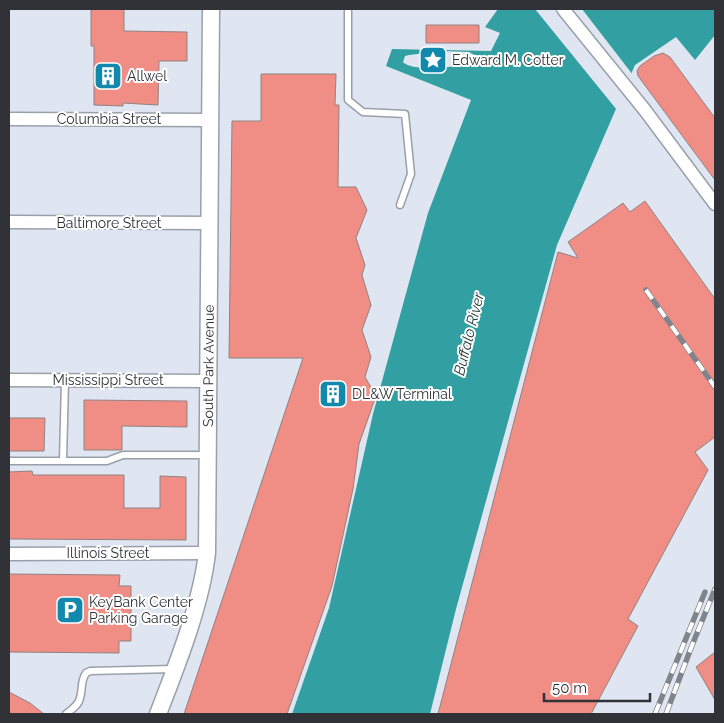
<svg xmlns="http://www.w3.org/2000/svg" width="724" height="723" font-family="Raleway,sans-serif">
	<rect width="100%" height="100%" fill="#dfe6f1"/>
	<path fill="#32a0a2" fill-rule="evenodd" d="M498,9H715V35L695,60L676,37L635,65L557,245L456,609L430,714H292L329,608L373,414L428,213L471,100L386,66L392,49L491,51L500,33L485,27ZM443,51L469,52L478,57C468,68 413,73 403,62L405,56L409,55Z"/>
	<path fill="#dfe6f1" d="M535,9H582L633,75L617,110Z"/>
	<path fill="#f08e85" stroke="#908281" d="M91,9H124V31L187,32V61H159L158,105L123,103V106L94,105V46H91Z
		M426,25H479V43H426Z
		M663,53L670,57L715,118V180L638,76L637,71L640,66L654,56Z
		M261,74H336L335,105H339L338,187H356L367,210L356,238L365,265L362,275L371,305L362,330L371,357L365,377L376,396L359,444L353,489L332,586L287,714H184L303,358H229L232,121H261Z
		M645,201L715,299V437L695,452L708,470L628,619L638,626L591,714H438L558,252L578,258L568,242L623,203L630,212Z
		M84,400L187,401V427L122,426V450H84Z
		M9,418H45L44,451H9Z
		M32,471L33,475H124V508H160V476L186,477V540L9,539V472Z
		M9,574L120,575L119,586H131V641H119V653L9,652Z
		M715,652V700L696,667Z
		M9,692L30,703L44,714H9Z"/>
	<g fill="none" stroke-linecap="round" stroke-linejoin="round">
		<defs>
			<path id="service" d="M348,9V100L363,112L405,114L411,174L400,205
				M9,461H107L123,455H206
				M63,461L65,380
				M66,714C71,710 79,705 80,698C83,689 80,682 86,673L90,671L174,669"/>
			<path id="minor" d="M563,9L644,109L715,204
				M9,119L210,120
				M9,222L210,223
				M9,380L208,381
				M9,554L207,553"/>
			<g id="tertiary">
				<path id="s1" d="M158,714C177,665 201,605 207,553L211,9"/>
			</g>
		</defs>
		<use href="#service" stroke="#9aa0aa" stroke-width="9"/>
		<use href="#minor" stroke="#9aa0aa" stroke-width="15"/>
		<use href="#tertiary" stroke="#9aa0aa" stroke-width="19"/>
		<use href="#service" stroke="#fff" stroke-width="6"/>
		<use href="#minor" stroke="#fff" stroke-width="12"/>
		<use href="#tertiary" stroke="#fff" stroke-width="16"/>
		<defs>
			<path id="rail" d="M646,290L715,387
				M655,714L705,592
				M666,714L691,648L715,589"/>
		</defs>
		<use href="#rail" stroke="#80858c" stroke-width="5.5"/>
		<use href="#rail" stroke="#fff" stroke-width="4" stroke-dasharray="11" stroke-linecap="butt"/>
	</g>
	<defs>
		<symbol id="sight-square" viewBox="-11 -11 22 22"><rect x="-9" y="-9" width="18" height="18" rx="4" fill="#1188ac" stroke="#fff"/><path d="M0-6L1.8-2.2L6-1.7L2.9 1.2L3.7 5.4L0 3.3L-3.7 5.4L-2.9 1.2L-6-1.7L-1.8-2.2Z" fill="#fff"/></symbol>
		<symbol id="building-square" viewBox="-11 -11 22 22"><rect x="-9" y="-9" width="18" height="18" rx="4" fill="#1188ac" stroke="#fff"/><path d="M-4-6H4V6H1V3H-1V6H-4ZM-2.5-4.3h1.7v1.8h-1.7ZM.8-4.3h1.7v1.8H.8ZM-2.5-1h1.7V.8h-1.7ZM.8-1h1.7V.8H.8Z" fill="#fff"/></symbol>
		<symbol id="parking-square" viewBox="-11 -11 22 22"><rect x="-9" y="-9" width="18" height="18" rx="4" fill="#1188ac" stroke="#fff"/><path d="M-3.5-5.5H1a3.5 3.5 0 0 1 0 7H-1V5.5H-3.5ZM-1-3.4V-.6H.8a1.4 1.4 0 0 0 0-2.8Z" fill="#fff"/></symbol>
	</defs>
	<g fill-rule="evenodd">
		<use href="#sight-square" x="417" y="44" width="32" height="32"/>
		<use href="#building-square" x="92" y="60" width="32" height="32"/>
		<use href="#building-square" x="317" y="378" width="32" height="32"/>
		<use href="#parking-square" x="54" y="594" width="32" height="32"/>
	</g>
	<g text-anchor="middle" stroke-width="4" stroke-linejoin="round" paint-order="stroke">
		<g font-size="14" fill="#303237" stroke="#fff" text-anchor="start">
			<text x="452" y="65">Edward M. Cotter</text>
			<text x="127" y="81">Allwel</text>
			<text x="352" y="399">DL&amp;W Terminal</text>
			<text x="89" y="607">KeyBank Center<tspan x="89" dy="16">Parking Garage</tspan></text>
		</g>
		<g font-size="14" fill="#303237" stroke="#fff">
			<text x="109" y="124">Columbia Street</text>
			<text x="109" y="228">Baltimore Street</text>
			<text dy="5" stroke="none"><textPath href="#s1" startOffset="356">South Park Avenue</textPath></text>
			<text x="108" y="385">Mississippi Street</text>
			<text x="108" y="558">Illinois Street</text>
		</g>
		<g font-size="15" font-style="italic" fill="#1e3636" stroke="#fff">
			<text transform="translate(469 334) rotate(-76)" y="5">Buffalo River</text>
		</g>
	</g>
	<rect width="724" height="723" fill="none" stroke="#303237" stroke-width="20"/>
	<path d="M544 693v8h106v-8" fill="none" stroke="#303237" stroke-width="2.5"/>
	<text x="552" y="693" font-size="15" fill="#303237" stroke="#ffffff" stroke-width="4" paint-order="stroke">50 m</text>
</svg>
